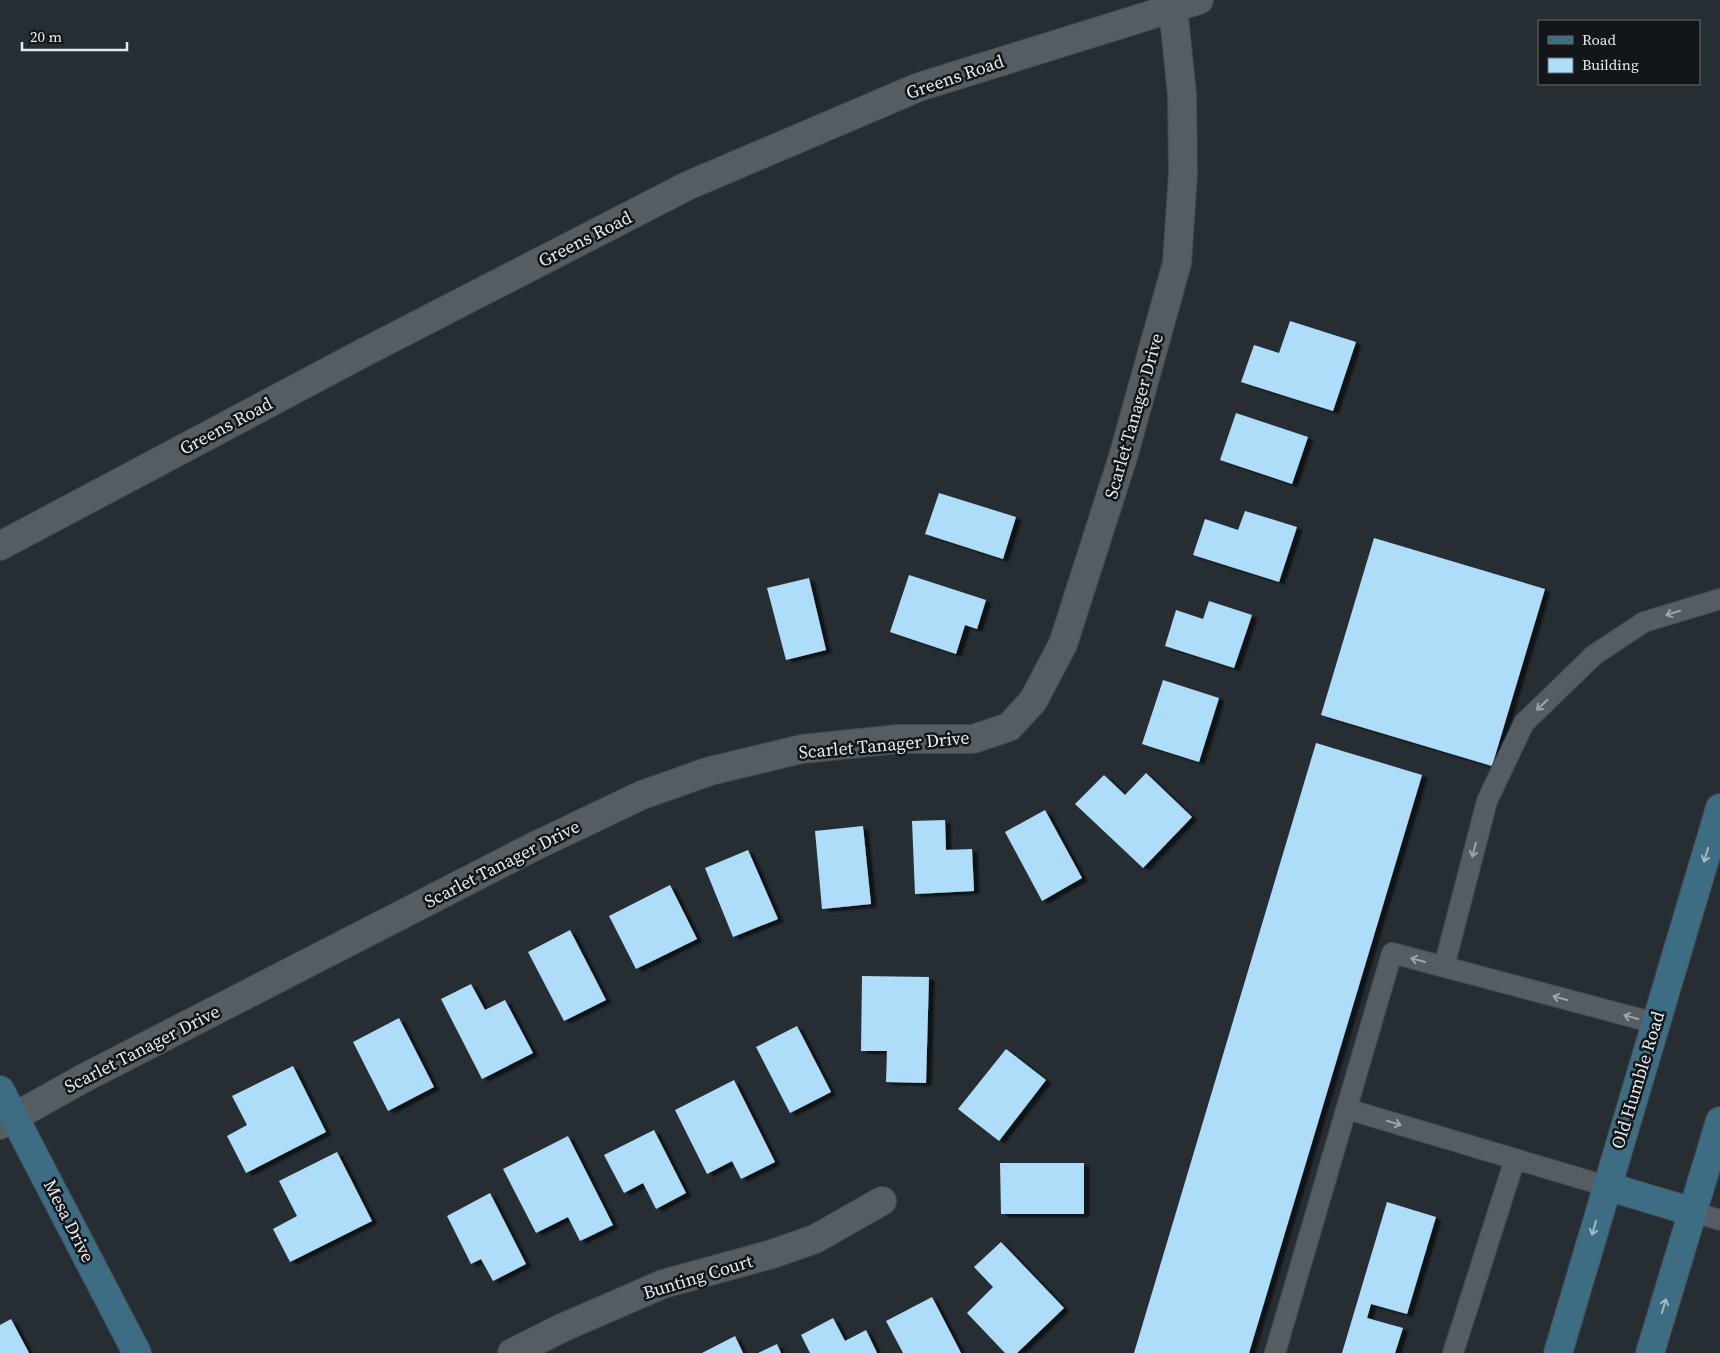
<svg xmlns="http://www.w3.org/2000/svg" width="1720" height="1353" font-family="'Source Serif 4',serif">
	<defs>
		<filter id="shadow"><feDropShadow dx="5.5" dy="3" stdDeviation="1" flood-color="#0009"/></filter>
	</defs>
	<rect width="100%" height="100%" fill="#272e33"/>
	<path fill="#aeddfa" filter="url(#shadow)" d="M1290,321L1356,342L1333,411L1241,382L1254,345L1279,353Z
		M1236,413L1308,437L1292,484L1220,460Z
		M939,493L1016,517L1003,559L925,534Z
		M1245,511L1297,527L1279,582L1193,555L1205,519L1238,530Z
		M1374,538L1545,589L1492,766L1321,715Z
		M909,575L986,600L977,629L965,625L956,654L890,632Z
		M809,578L826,650L786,660L767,588Z
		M1209,601L1252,615L1234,668L1165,646L1176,610L1203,619Z
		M1163,680L1219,698L1199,762L1142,744Z
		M1316,743L1422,775L1249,1353H1134Z
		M1146,773L1192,817L1143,868L1075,804L1104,775L1125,795Z
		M1045,810L1082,878L1042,901L1005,832Z
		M945,820L946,850L972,849L974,891L915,894L912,821Z
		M863,826L871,904L822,909L815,831Z
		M748,850L778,919L733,937L705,868Z
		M670,885L697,939L636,969L609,916Z
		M570,930L606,1000L564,1021L528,952Z
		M862,976L929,977L926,1083L886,1082L887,1051H861Z
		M471,984L485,1010L505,1000L533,1053L482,1079L441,999Z
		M399,1018L434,1087L388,1111L353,1042Z
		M797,1026L831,1092L790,1113L756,1047Z
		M1006,1049L1046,1080L999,1141L958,1109Z
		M293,1066L326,1132L246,1173L227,1136L247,1125L232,1096Z
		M734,1080L775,1162L741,1179L732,1161L707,1174L675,1110Z
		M654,1130L686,1193L656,1209L643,1183L624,1193L604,1155Z
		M568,1136L613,1225L580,1241L568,1217L536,1233L503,1169Z
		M337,1152L372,1221L290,1262L273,1229L297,1216L279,1181Z
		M1000,1163H1084V1214H1001Z
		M490,1193L526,1264L493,1281L481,1259L471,1264L447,1216Z
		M1387,1202L1436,1217L1407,1314L1371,1304L1367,1318L1403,1328L1395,1353H1342Z
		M1001,1242L1064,1308L1017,1353H1005L967,1313L993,1287L974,1267Z
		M932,1297L961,1353H903L886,1321Z
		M833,1318L845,1341L866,1330L877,1353H810L801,1335Z
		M11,1319L29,1353H0V1325Z
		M735,1336L743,1353H702Z
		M777,1344L781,1353H758Z"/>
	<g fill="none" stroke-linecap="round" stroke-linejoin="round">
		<defs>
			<path id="lane" d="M1444,967L1487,801L1524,723L1594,655L1644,622L1720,599
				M1347,1109L1606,1186
				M1693,1212L1720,1220
				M1275,1353L1392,953L1655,1023
				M1453,1353L1515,1159"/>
			<path id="street" d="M0,546L363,353L687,186L919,87L1199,0
				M0,1125L84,1078L533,847L642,795L710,771L802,749L898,739H973L1009,727L1033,701L1063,644L1123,457L1177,263L1183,173L1182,95L1173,7
				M512,1353L564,1327L663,1284L772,1254L815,1239L882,1201"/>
			<path id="secondary" d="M0,1090L137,1353
				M1606,1186L1693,1212
				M1558,1353L1720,808
				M1650,1353L1720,1121"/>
		</defs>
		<use href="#lane" stroke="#43494d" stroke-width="22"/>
		<use href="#street" stroke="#43494d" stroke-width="30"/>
		<use href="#secondary" stroke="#43494d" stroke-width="30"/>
		<use href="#lane" stroke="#555d62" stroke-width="20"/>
		<use href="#street" stroke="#555d62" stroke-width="28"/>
		<use href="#secondary" stroke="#3c6d82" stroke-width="28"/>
	</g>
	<defs><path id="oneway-shaft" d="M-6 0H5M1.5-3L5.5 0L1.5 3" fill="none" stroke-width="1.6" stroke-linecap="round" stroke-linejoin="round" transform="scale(1.25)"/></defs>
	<g stroke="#9ea4a8">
		<use href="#oneway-shaft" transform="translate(1673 613) rotate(163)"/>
		<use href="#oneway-shaft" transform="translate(1542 705) rotate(136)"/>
		<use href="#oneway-shaft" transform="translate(1474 850) rotate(105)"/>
		<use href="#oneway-shaft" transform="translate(1418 960) rotate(-165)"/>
		<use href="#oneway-shaft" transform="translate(1560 998) rotate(-165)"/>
		<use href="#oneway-shaft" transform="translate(1631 1017) rotate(-165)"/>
		<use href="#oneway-shaft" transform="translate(1394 1123) rotate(17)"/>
	</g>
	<g stroke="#a2b8c2">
		<use href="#oneway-shaft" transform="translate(1706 855) rotate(107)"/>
		<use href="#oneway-shaft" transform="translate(1594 1228) rotate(106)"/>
		<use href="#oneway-shaft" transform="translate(1664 1306) rotate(-73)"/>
	</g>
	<g text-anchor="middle" stroke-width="5" stroke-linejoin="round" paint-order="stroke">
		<g font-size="18" fill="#e6eaed" stroke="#131618">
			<text transform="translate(955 77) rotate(-19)" y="6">Greens Road</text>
			<text transform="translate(585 239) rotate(-27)" y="6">Greens Road</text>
			<text transform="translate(1134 416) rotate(-74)" y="6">Scarlet Tanager Drive</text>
			<text transform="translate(226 426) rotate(-28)" y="6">Greens Road</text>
			<text transform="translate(884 745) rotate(-5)" y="6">Scarlet Tanager Drive</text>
			<text transform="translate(502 864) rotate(-27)" y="6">Scarlet Tanager Drive</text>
			<text transform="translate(142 1049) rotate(-27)" y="6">Scarlet Tanager Drive</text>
			<text transform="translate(1638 1080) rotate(-73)" y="6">Old Humble Road</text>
			<text transform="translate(69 1221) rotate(63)" y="6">Mesa Drive</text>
			<text transform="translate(698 1277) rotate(-17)" y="6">Bunting Court</text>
		</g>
	</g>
	<rect x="1538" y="20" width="162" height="65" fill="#131618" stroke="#676b6d"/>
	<rect x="1548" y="36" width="25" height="8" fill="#3c6d82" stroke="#676b6d"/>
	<text x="1582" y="45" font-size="15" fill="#e6eaed">Road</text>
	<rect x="1548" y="58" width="25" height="15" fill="#aeddfa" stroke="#676b6d"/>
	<text x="1582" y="70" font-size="15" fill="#e6eaed">Building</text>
	<path d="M22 42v8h105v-8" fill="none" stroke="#e6eaed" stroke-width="2.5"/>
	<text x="30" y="42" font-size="15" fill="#e6eaed" stroke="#131618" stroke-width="4" paint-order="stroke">20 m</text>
</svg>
